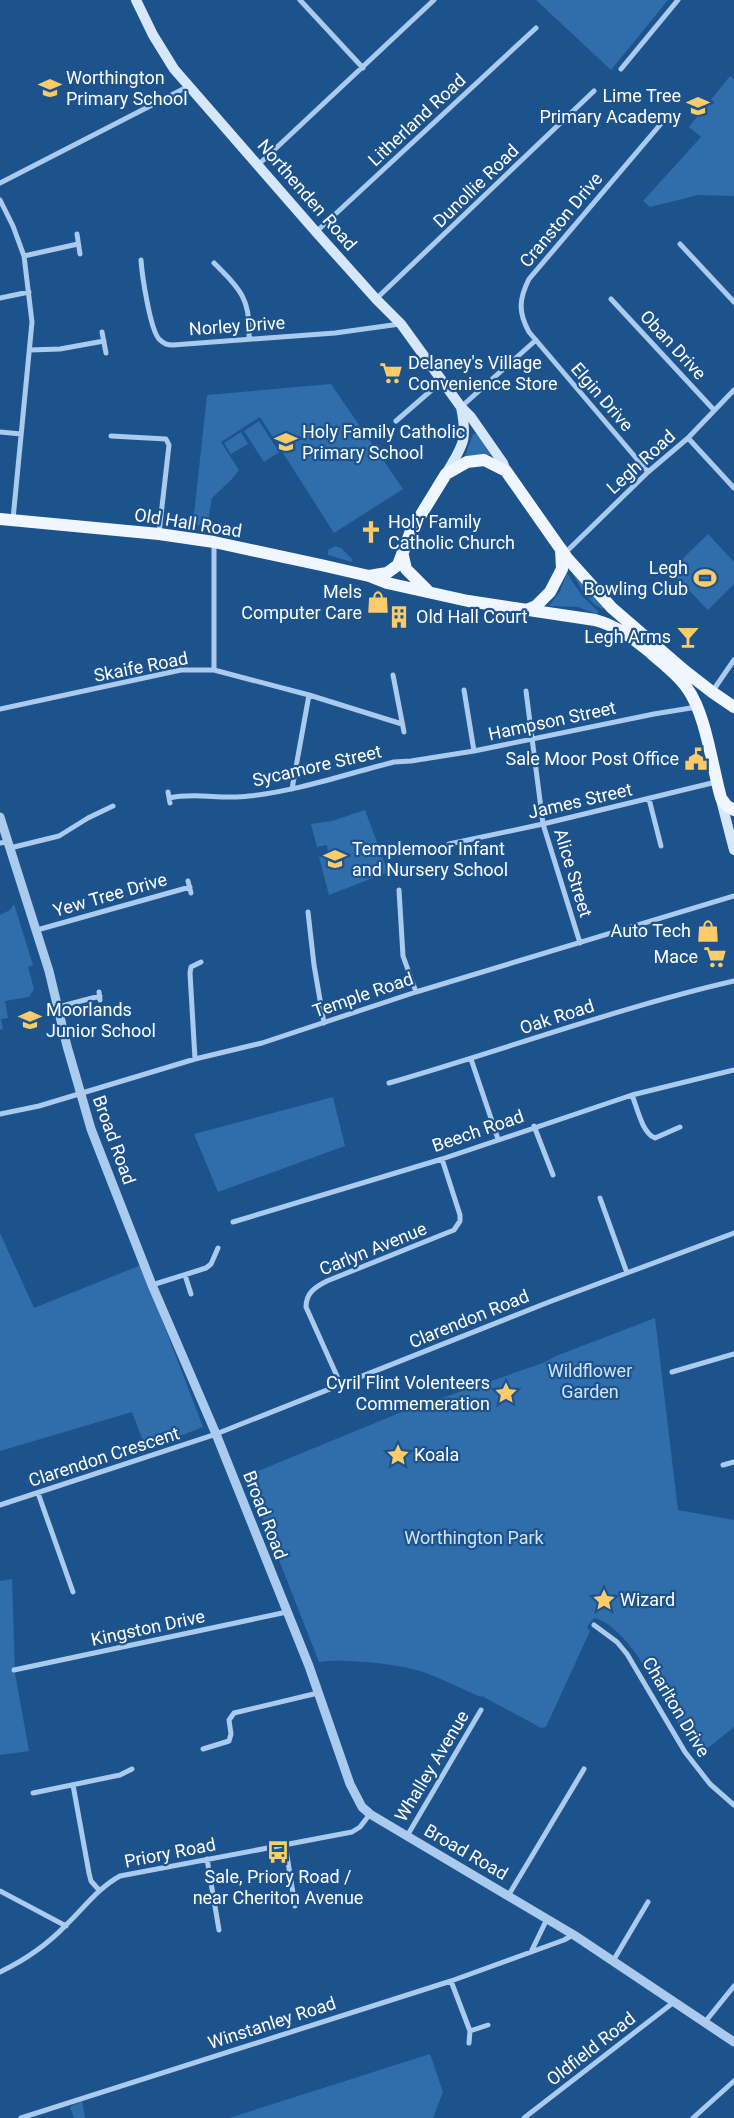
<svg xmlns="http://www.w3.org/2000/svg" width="734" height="2118" font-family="Roboto,sans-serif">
	<rect width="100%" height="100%" fill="#1c538d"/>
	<path fill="#306dab" d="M536,0H668L611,70Z
		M730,76L734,79V196L698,195L650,207L643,201L701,137L689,127Z
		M331,384L403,489L334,533L260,417L221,442L239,470L231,480L212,498L207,527L193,524L207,395Z
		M259,421L279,452L264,462L244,431Z
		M241,432L248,444L231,454L224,443Z
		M473,434H477L491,455L465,456Z
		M708,534L734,562V584L708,610L670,571Z
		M335,546L341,548L352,559V562L328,555V550Z
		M570,569L604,607L602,609C587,602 578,583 570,569Z
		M567,573L582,596L599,612L596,614L578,607L549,606L560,591Z
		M365,810L388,872L329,895L319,857L328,855L327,845L317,847L311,824L332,821Z
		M14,904L33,965L28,967L34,989L29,997L5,1001L8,1018L1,1019L3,1029L0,1030V915L10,910Z
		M333,1097L345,1146L218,1192L194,1134Z
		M0,1233L34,1308L141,1265L203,1427L146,1449L132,1412L0,1451Z
		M655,1318L678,1510L734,1520V1727L698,1756C675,1723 633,1626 594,1618L587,1627L590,1631L546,1727L541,1728L482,1696L481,1697C462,1689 443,1679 423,1672C401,1664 341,1658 319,1662L246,1476L404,1411L543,1363L556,1356Z
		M12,1579L15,1673L29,1751L0,1755V1581Z
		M430,2054L443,2092L433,2118H229Z
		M82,2101L85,2118H74L70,2107Z"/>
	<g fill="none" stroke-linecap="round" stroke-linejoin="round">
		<path stroke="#aacbed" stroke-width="5" d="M300,0L363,68
			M621,69L678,0
			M258,165L434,0
			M0,183L189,86
			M0,200L13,226L24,256L32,322L13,519
			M316,232L536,28
			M77,234L80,254
			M680,244L734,302
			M24,256L78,244
			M141,260C142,275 150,329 159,339C164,344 167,345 173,345L335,333L400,324
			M214,263C240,289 251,299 249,338
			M0,298L29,292
			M376,299L594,91
			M611,299L714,410
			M102,332L106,353
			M30,350L60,349L104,341
			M461,407L536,340
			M396,421L442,381
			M0,432L21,434
			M111,436L166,439L169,445L159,533
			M688,438L734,488
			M648,472L529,332C518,312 519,299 529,279L665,119
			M214,543V670
			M565,553L648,472L688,438L734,390
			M393,675L404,732
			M464,690L474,751
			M526,691L543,824L580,943
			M712,692L734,660
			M0,709L181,670H214L309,695L402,724
			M292,789L309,695
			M168,792L170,803
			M169,798C196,792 222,800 249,796C298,791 346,774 394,762L411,761L474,751L654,714L697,707
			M649,799L661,846
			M0,843L7,842
			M449,844L543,824L716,782
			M10,848L59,836L88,818L113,806
			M188,881L191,893
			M399,890L403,956L416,992
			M308,912L314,965L324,1023
			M37,930L190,887
			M99,992L100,1000
			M58,1007L100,996
			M195,1059L190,973L191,967L201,962
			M471,1059L498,1139
			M389,1083C504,1050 617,1008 734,981
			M632,1095C637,1107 642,1133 655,1138L680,1127
			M0,1114L39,1106L195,1059L262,1043L416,992L734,896
			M534,1126L553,1175
			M600,1198L627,1273
			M233,1222L442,1159L632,1095L734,1070
			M185,1275L191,1294
			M152,1285L206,1268L211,1264L218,1248
			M672,1372L734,1354
			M341,1385L306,1307C306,1293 315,1287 327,1281L454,1230L460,1221V1215L442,1159
			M723,1465L734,1462
			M38,1493L73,1592
			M0,1505L216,1434L549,1302L734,1233
			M594,1625L617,1642L627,1654L685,1752L710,1784L734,1805
			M14,1670L287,1612
			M203,1749L229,1741L231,1734L229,1720L234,1713L318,1693
			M73,1785L89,1873L91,1881L99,1890
			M33,1793L120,1775L132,1769
			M407,1836L481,1710
			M285,1843L295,1906
			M207,1859L219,1930
			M0,1891L66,1926
			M508,1896L584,1769
			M531,1952L547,1919
			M613,1961L648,1902
			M0,1972C25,1960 47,1945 66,1925C84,1908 98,1888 120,1876L352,1832L360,1827L370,1814
			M451,1981L470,2031L469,2043
			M705,2022L734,1986
			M470,2031L488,2025
			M21,2118L451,1981L564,1940L573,1935
			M524,2118L674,2002
			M693,2118L734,2081"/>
		<path stroke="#aacbed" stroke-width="9" d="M0,817L49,971L67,1046L91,1129L152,1285L216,1434L309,1666L350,1784L362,1807L370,1814L407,1836L574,1935L734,2042"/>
		<path stroke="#d6e7f9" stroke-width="10" d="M136,0L153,35L174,69L316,232L376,299L401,324L461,407L471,417L503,463L506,471
			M446,474C463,444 468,442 461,407
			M721,800L734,850"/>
		<path stroke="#f0f6ff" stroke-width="12" d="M0,519L159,534L214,542L321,565L369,576L387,583L468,601L595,620C617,626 633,638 651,653C663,664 678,675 687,688C706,714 712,766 721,798L727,806L734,810
			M403,556L406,569L427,590
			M369,576L387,573L398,565L411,531L446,474L467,462L484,460L506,471L567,558L612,608L685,671L712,692L734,707
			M524,611L536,606L550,592L562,569L561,549"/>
	</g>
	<defs>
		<symbol id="school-bare" viewBox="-9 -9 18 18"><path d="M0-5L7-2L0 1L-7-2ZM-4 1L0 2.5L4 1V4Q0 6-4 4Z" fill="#fdcb68" stroke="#1c538d" stroke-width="2.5" paint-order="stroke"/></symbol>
		<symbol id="supermarket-bare" viewBox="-9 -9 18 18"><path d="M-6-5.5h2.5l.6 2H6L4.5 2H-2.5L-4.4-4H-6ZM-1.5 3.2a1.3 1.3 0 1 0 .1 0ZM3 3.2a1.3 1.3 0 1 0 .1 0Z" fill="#fdcb68" stroke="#1c538d" stroke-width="2.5" paint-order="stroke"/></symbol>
		<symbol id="church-bare" viewBox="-9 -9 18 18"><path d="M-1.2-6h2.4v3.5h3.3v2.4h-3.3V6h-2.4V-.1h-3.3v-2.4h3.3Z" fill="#fdcb68" stroke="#1c538d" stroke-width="2.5" paint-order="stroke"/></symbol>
		<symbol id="stadium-bare" viewBox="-9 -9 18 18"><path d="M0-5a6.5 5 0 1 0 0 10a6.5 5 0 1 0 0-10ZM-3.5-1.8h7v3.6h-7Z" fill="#fdcb68" stroke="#1c538d" stroke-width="2.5" paint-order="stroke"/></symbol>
		<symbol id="shop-bare" viewBox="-9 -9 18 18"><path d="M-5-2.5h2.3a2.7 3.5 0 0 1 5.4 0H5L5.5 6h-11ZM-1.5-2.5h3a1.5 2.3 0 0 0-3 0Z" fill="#fdcb68" stroke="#1c538d" stroke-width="2.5" paint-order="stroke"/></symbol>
		<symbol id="building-bare" viewBox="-9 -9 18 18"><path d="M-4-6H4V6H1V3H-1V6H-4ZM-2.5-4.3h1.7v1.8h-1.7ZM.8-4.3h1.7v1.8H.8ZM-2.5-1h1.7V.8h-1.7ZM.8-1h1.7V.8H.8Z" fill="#fdcb68" stroke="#1c538d" stroke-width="2.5" paint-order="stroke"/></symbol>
		<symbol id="bar-bare" viewBox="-9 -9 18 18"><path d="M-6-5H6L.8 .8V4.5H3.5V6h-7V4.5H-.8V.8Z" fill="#fdcb68" stroke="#1c538d" stroke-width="2.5" paint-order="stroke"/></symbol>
		<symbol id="civic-bare" viewBox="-9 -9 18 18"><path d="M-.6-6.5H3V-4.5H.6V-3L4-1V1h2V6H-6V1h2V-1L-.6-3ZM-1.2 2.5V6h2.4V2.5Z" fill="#fdcb68" stroke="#1c538d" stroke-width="2.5" paint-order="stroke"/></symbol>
		<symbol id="sight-bare" viewBox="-9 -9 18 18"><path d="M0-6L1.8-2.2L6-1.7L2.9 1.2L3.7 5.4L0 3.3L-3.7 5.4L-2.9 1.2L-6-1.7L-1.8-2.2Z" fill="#fdcb68" stroke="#1c538d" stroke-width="2.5" paint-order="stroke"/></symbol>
		<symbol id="bus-bare" viewBox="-9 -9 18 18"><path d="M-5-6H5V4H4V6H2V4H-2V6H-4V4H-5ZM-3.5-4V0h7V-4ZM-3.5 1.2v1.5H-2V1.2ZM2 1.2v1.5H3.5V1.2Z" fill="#fdcb68" stroke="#1c538d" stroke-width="2.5" paint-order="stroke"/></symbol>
	</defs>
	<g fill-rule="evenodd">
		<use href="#school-bare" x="34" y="72" width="32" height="32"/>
		<use href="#school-bare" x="682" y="90" width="32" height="32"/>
		<use href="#supermarket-bare" x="375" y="357" width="32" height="32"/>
		<use href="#school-bare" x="270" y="426" width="32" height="32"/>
		<use href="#church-bare" x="355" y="516" width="32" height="32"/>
		<use href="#stadium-bare" x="689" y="562" width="32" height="32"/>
		<use href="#shop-bare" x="362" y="586" width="32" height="32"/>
		<use href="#building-bare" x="383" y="601" width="32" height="32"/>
		<use href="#bar-bare" x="672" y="621" width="32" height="32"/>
		<use href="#civic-bare" x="680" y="743" width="32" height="32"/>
		<use href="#school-bare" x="319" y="843" width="32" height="32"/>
		<use href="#shop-bare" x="692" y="915" width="32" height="32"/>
		<use href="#supermarket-bare" x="699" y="941" width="32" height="32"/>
		<use href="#school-bare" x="14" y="1004" width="32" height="32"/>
		<use href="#sight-bare" x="490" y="1377" width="32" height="32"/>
		<use href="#sight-bare" x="382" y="1439" width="32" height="32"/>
		<use href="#sight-bare" x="588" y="1584" width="32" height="32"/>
		<use href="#bus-bare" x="262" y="1836" width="32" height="32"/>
	</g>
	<g text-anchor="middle" stroke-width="4.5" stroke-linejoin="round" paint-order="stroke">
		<g font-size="18" fill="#fff" stroke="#1c538d" text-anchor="start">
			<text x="66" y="84">Worthington<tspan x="66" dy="21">Primary School</tspan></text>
			<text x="681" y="102" text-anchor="end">Lime Tree<tspan x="681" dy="21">Primary Academy</tspan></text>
			<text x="408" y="369">Delaney's Village<tspan x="408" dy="21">Convenience Store</tspan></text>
			<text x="302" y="438">Holy Family Catholic<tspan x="302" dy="21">Primary School</tspan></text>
			<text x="388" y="528">Holy Family<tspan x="388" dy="21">Catholic Church</tspan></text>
			<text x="688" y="574" text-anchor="end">Legh<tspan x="688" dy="21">Bowling Club</tspan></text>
			<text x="362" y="598" text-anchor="end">Mels<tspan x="362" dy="21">Computer Care</tspan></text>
			<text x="416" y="623">Old Hall Court</text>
			<text x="671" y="643" text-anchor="end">Legh Arms</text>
			<text x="679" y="765" text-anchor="end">Sale Moor Post Office</text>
			<text x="352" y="855">Templemoor Infant<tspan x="352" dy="21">and Nursery School</tspan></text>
			<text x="691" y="937" text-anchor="end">Auto Tech</text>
			<text x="698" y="963" text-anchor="end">Mace</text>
			<text x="46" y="1016">Moorlands<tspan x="46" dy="21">Junior School</tspan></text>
			<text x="490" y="1389" text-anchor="end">Cyril Flint Volenteers<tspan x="490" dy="21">Commemeration</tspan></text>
			<text x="414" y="1461">Koala</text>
			<text x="620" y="1606">Wizard</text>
			<text x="278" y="1883" text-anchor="middle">Sale, Priory Road /<tspan x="278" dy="21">near Cheriton Avenue</tspan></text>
		</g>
		<g font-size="18" fill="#fff" stroke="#1c538d">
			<text transform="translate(417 120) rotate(-43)" y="6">Litherland Road</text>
			<text transform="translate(476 186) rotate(-44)" y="6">Dunollie Road</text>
			<text transform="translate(307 195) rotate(49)" y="6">Northenden Road</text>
			<text transform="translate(561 220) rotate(-50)" y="6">Cranston Drive</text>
			<text transform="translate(237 326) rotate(-4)" y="6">Norley Drive</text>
			<text transform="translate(673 345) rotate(47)" y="6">Oban Drive</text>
			<text transform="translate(602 397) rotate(49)" y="6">Elgin Drive</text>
			<text transform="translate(641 462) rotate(-42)" y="6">Legh Road</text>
			<text transform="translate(188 523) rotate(9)" y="6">Old Hall Road</text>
			<text transform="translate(141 667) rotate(-11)" y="6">Skaife Road</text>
			<text transform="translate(552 721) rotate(-12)" y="6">Hampson Street</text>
			<text transform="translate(317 766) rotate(-13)" y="6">Sycamore Street</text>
			<text transform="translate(580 801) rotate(-13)" y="6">James Street</text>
			<text transform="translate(573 873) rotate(73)" y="6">Alice Street</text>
			<text transform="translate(110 895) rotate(-16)" y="6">Yew Tree Drive</text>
			<text transform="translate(363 995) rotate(-19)" y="6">Temple Road</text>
			<text transform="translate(557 1017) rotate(-18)" y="6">Oak Road</text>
			<text transform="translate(478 1131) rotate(-19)" y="6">Beech Road</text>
			<text transform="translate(114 1140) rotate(70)" y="6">Broad Road</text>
			<text transform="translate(373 1249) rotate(-22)" y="6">Carlyn Avenue</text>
			<text transform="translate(469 1319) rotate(-22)" y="6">Clarendon Road</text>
			<text transform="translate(104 1457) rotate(-18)" y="6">Clarendon Crescent</text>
			<text transform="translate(265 1515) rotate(69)" y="6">Broad Road</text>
			<text transform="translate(148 1628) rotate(-12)" y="6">Kingston Drive</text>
			<text transform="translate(676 1707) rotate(59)" y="6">Charlton Drive</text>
			<text transform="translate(432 1766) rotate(-59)" y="6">Whalley Avenue</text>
			<text transform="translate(466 1852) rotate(30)" y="6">Broad Road</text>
			<text transform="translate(170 1853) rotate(-11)" y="6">Priory Road</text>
			<text transform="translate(272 2023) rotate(-18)" y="6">Winstanley Road</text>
			<text transform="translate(591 2049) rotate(-38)" y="6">Oldfield Road</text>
		</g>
		<g font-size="18" fill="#cfe4f9" stroke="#1c538d">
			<text x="590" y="1377">Wildflower<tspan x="590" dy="21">Garden</tspan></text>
			<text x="474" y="1544">Worthington Park</text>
		</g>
	</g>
</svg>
